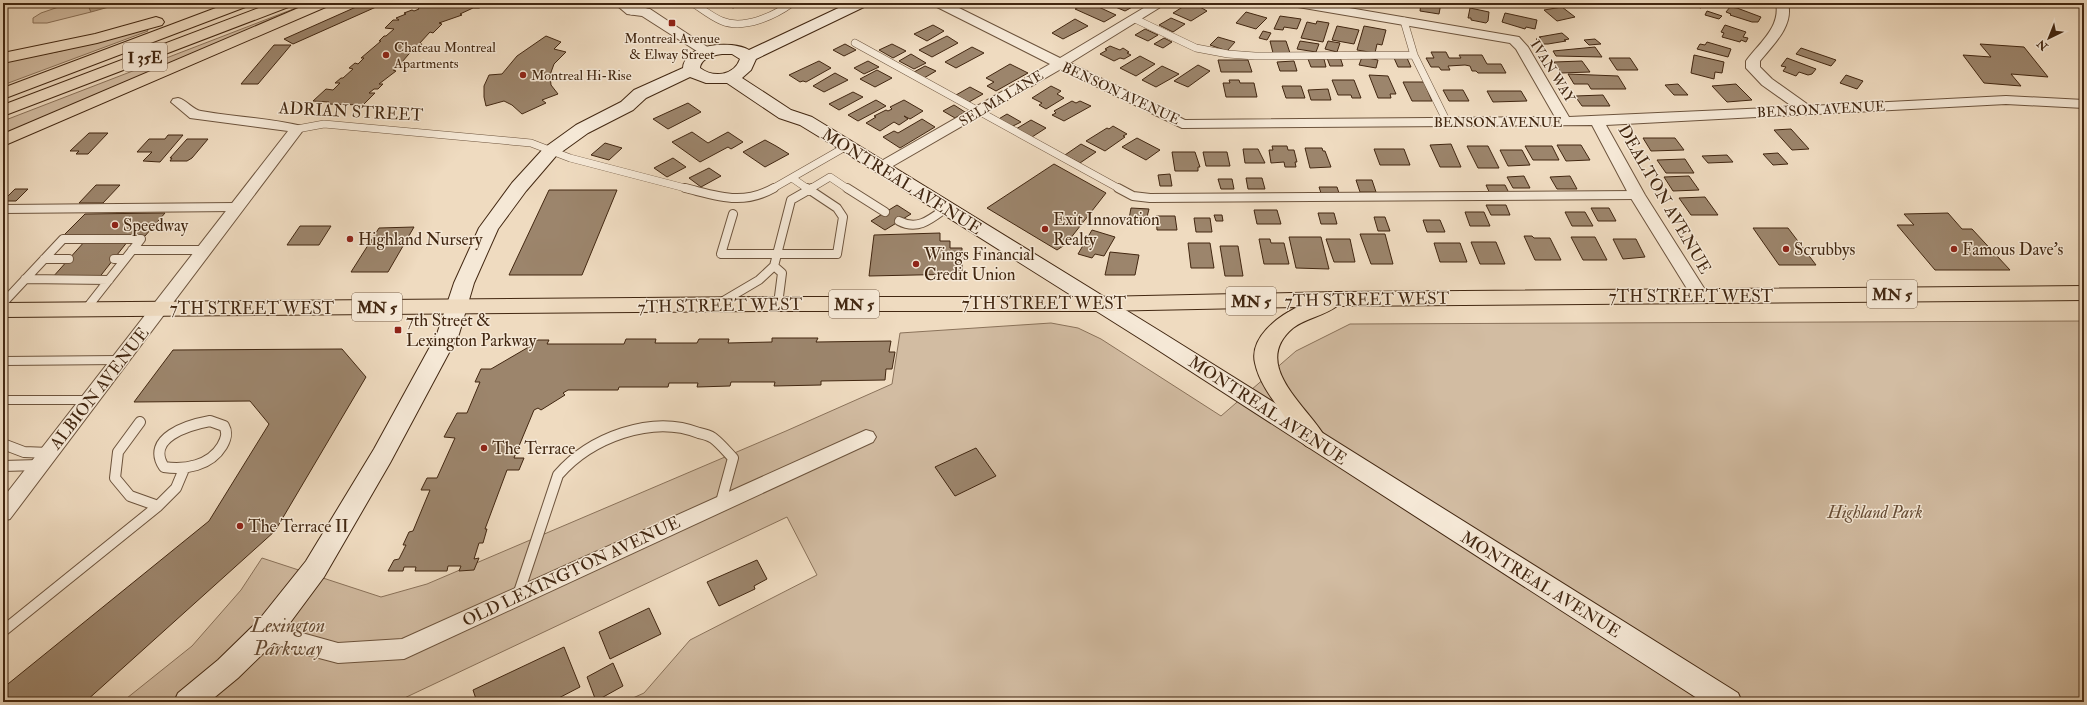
<svg xmlns="http://www.w3.org/2000/svg" width="2087" height="705" font-family="'IM FELL Double Pica',serif">
	<rect width="100%" height="100%" fill="#efdbc0"/>
	<filter id="stains"><feTurbulence type="fractalNoise" baseFrequency=".005" numOctaves="4"/><feColorMatrix values="0 0 0 0 .2 0 0 0 0 .09 0 0 0 0 .02 0 0 0 .5 -.17"/></filter>
	<radialGradient id="worn" r=".72"><stop offset=".6" stop-color="#630" stop-opacity="0"/><stop offset="1" stop-color="#630" stop-opacity=".3"/></radialGradient>
	<path fill="#d2bca2" stroke="#8a725a" d="M70,3H87L91,12L47,23H33V18L41,13Z
		M309,3H316L3,138V121Z
		M147,29L148,31L3,85V62L61,51Z
		M2084,321V702H624L644,693L690,640L817,575L787,517L396,702H122L192,646L241,590L262,558L381,597L427,584L786,431L892,384L900,333L1051,323L1078,328L1101,339L1221,416L1296,351L1350,324Z"/>
	<path fill="#b49e84" stroke="#866e56" d="M87,3H123L91,12Z"/>
	<path fill="#9c856c" stroke="#422711" d="M365,3H385L293,44L284,39Z
		M435,3H486L487,5L479,8H473L460,14L462,15L439,23L442,24L433,33L430,32L419,44H422L418,49L414,48L402,62H406L393,70L396,71L379,84H383L378,89H374L369,93H375L363,105L327,104L329,102L313,101L326,89L333,90L340,83H335L341,78H343L353,69L349,68L355,63L358,64L364,58H361L381,41H379L384,36H386L394,29L385,28L393,20H399L396,18L406,14L404,13L412,10L414,11L419,9L418,8Z
		M724,3H744L733,8Z
		M1086,3H1090L1116,15L1104,22L1075,9Z
		M1117,3H1136L1138,4L1125,11L1113,6Z
		M1189,3H1193L1207,11L1191,21L1173,13Z
		M1394,3H1410L1409,7L1393,5Z
		M1421,3H1441L1439,14L1420,11Z
		M1684,3H1702L1704,4L1701,8Z
		M1562,7L1575,17L1557,21L1544,10Z
		M1730,7L1737,8L1761,17L1758,22H1752L1730,15L1731,14L1726,12Z
		M1470,8L1489,12L1488,21L1486,23L1471,20V18H1468Z
		M1707,11L1722,16L1719,19L1705,15Z
		M1246,12L1267,18L1256,29L1236,23Z
		M1505,13L1537,20L1535,29L1526,27L1525,29L1502,22Z
		M1280,16L1301,19L1297,29L1284,27L1283,30L1274,29Z
		M1171,18L1185,24L1173,32L1159,25Z
		M1075,19L1088,26L1063,39L1052,33Z
		M1317,21L1329,23L1323,42L1301,38L1307,22L1316,24Z
		M933,25L944,31L927,41L914,34Z
		M1725,25L1746,32L1743,37L1748,38L1746,42L1741,40L1740,42L1722,37L1724,33L1721,32Z
		M1337,26L1359,30L1354,44L1332,40Z
		M1364,26L1386,30L1382,45L1377,44L1375,53L1357,50Z
		M1145,29L1158,35L1148,41L1135,35Z
		M1263,31L1271,33L1267,40L1259,38Z
		M1562,33L1569,39L1564,40L1566,41L1548,44H1542L1536,39L1541,38L1539,37Z
		M546,36L561,42L554,49L566,52L554,64L550,75L551,85L558,94L542,100L546,103L522,114L512,105L504,101L486,106L484,97V86L489,75L502,74L517,56Z
		M947,36L958,43L932,57L919,50Z
		M1218,37L1235,42L1227,51L1210,45Z
		M1164,38L1172,42L1163,48L1154,44Z
		M1595,39L1601,44L1589,45L1584,40Z
		M1270,41H1286L1290,53H1273Z
		M1300,41L1319,44L1316,52L1297,49Z
		M1328,41L1340,43L1337,52L1325,49Z
		M1707,42L1731,49L1728,57L1697,49L1700,44L1705,45Z
		M845,44L856,50L844,56L833,50Z
		M892,44L906,51L893,58L879,50Z
		M1980,44L2024,47L2048,77L2011,74L2021,86L1984,83L1963,55L1991,57Z
		M274,45H291L258,84H241Z
		M1110,46L1120,50L1123,48L1129,52L1127,53L1131,55L1124,59L1120,58L1114,61L1100,54L1107,50L1105,49Z
		M972,47L984,53L956,68L945,62Z
		M1595,47L1602,57L1556,56L1553,51Z
		M1801,48L1836,60L1831,66L1796,54Z
		M1431,52H1446L1449,58H1461L1459,55H1482L1487,64H1501L1506,73H1478L1476,71H1472L1470,66L1465,65L1448,66L1450,70H1441L1439,67H1431L1426,58H1434Z
		M911,54L926,63L914,69L899,61Z
		M1694,55L1724,62L1722,73L1715,72L1714,79L1691,73Z
		M1140,56L1155,64L1136,76L1120,68Z
		M1340,57L1343,66H1330L1327,58Z
		M1362,57L1378,60L1376,68L1359,65Z
		M1394,58H1407L1411,67H1398Z
		M1609,58H1630L1638,70H1617Z
		M1787,58L1816,69L1812,74L1808,75L1799,72L1796,76L1783,71L1786,67L1781,66Z
		M1308,59H1324L1326,67H1311Z
		M1218,60H1248L1252,72H1221Z
		M819,61L831,68L806,82L803,81L800,82L789,75Z
		M868,61L879,67L864,74L854,68Z
		M1294,61L1297,71H1280L1277,62Z
		M1582,61L1590,72L1561,73L1554,62Z
		M1010,64L1028,73L996,91L987,86L994,82L986,78Z
		M1198,65L1210,71L1188,87L1174,81Z
		M925,66L936,71L924,78L914,72Z
		M1162,66L1179,74L1156,87L1142,80Z
		M877,70L892,78L875,87L860,79Z
		M835,73L848,80L824,92L813,86Z
		M1568,74L1618,76L1626,89H1591L1588,84H1574Z
		M1369,75L1388,76L1396,94H1390L1391,98H1378Z
		M1846,75L1863,81L1857,89L1840,83Z
		M1229,80H1239L1240,83H1254L1257,97H1226L1223,83H1230Z
		M1332,80H1354L1361,98H1352L1351,95H1338Z
		M1403,82H1424L1432,101H1412Z
		M1678,84L1688,95H1674L1665,85Z
		M1736,84L1752,100L1727,102L1712,86Z
		M1051,86L1061,91L1057,94L1064,98L1046,109L1039,105L1042,103L1032,98Z
		M1282,86H1301L1305,98H1286Z
		M970,87L983,94L969,102L956,95Z
		M1328,89L1331,100H1311L1308,90Z
		M1443,90H1463L1469,101H1449Z
		M1487,91H1521L1527,101L1493,102Z
		M853,92L863,97L839,110L829,104Z
		M1603,95L1610,106H1582L1575,96Z
		M876,100L886,106L858,121L848,115Z
		M904,100L923,111L910,119L904,116L908,119L899,125L894,122L880,131L866,123L876,117L874,116L886,110L888,111L892,109L890,107Z
		M1072,101L1076,103L1080,101L1091,106L1064,121L1052,115L1056,113L1054,111Z
		M688,103L701,112L668,129L653,119Z
		M954,105L965,112L955,118L943,111Z
		M1007,114L1021,122L1011,127L997,120Z
		M922,119L935,127L900,148L883,137L894,131L898,133Z
		M1031,120L1046,128L1032,137L1016,129Z
		M1113,126L1127,134L1123,136L1125,137L1105,151L1086,141L1107,128L1109,129Z
		M1791,129L1809,149L1792,150L1774,130Z
		M692,132L708,143L728,132L743,142L731,149L728,147L700,162L672,142Z
		M89,133H108L88,154H76L79,151H70Z
		M168,135H183L160,162L143,161L152,152H137L149,139H165Z
		M1137,138L1160,150L1146,160L1122,147Z
		M1643,138H1675L1684,150L1651,151Z
		M187,139H208L192,158L187,161H170L172,158H170Z
		M765,140L776,146L789,154L765,167L743,152Z
		M605,143L622,148L609,160L591,155Z
		M1081,144L1096,152L1080,163L1065,155Z
		M1451,144L1461,167H1440L1430,145Z
		M1557,145H1581L1590,160L1566,161Z
		M1272,146H1287L1288,150H1294L1297,162H1295L1296,167H1285L1284,162L1271,163L1269,150H1273Z
		M1467,146H1488L1499,168H1478Z
		M1525,146H1552L1559,160H1533Z
		M1305,148H1322L1323,151H1325L1331,167L1310,168Z
		M1243,149H1258L1265,163H1245Z
		M1374,149H1404L1410,165H1380Z
		M1500,150H1522L1530,165L1508,166Z
		M1172,152H1195L1200,167H1198V171H1175Z
		M1203,152H1227L1230,166H1206Z
		M1778,153L1788,164L1773,165L1763,154Z
		M1727,155L1733,162L1708,163L1702,156Z
		M673,158L686,167L667,177L654,168Z
		M1685,159L1694,173H1666L1657,160Z
		M1054,164L1106,193L1066,244L1057,250L987,208Z
		M709,168L721,176L701,187L689,178Z
		M1170,174L1172,186H1160L1158,175Z
		M1524,176L1530,188H1513L1507,177Z
		M1570,176L1577,189H1557L1550,177Z
		M1689,176L1699,190L1673,191L1664,177Z
		M1246,178H1262L1265,189H1248Z
		M1218,179H1232L1234,189H1221Z
		M1356,180H1372L1376,192H1360Z
		M96,185H120L103,203H79Z
		M1486,185H1505L1510,195L1491,196Z
		M1319,187H1337L1340,196H1322Z
		M15,189H28L16,201H3Z
		M549,190H617L582,275H509Z
		M1705,197L1718,215H1691L1679,198Z
		M897,205L911,214L885,230L871,221Z
		M1486,205H1506L1510,215H1491Z
		M1131,208L1149,209L1146,221L1129,219Z
		M1591,208H1609L1616,221H1598Z
		M1254,210H1277L1281,224H1257Z
		M1465,212H1484L1490,226H1470Z
		M1565,212H1585L1593,226H1572Z
		M165,213L145,236H63L85,214Z
		M1318,213H1334L1337,224H1321Z
		M1948,213L1962,229H1972L2010,270H1935L1897,225H1914L1904,214Z
		M1214,215H1222L1223,221H1216Z
		M1156,216H1175L1177,230H1157Z
		M1374,217H1385L1390,231H1378Z
		M1194,218H1210L1212,232H1196Z
		M1423,220H1440L1445,232H1427Z
		M300,226H331L319,245H287Z
		M414,227L388,272H351L379,228Z
		M1753,228H1788L1816,265H1779Z
		M1092,230L1115,237L1104,256L1095,254L1092,258L1078,254Z
		M940,233V241H950V248H962V274L869,276L874,235Z
		M1360,234H1385L1393,264H1371Z
		M1524,236H1532L1534,238H1550L1561,260H1535Z
		M1289,237H1321L1329,269L1296,268Z
		M1571,237H1595L1607,260H1583Z
		M1259,239H1270L1271,243H1284L1289,264H1264Z
		M1326,239H1350L1355,262H1334Z
		M1613,239H1636L1645,257L1623,259Z
		M85,241H128L98,279L52,278Z
		M1471,242H1496L1505,264H1480Z
		M1188,243H1210L1214,268H1191Z
		M1434,243H1460L1467,262H1440Z
		M1220,246H1238L1243,276H1225Z
		M1110,252L1139,255L1135,275H1105Z
		M772,338H818L816,342L891,341L889,352H895L892,369H886L885,380L821,381V385L774,386L775,382H731L730,386L697,387L698,383H669L668,387H619L618,390H568L563,393L565,395L541,410L538,408L534,410L514,458H524L519,470H507L485,529H487L483,543H479L474,559L479,558L474,570L459,571L461,566H448L447,571H415L416,567H404L403,571H388L394,560L399,559L406,545H403L409,532L413,531L430,490H421L427,478H437L455,438L444,437L457,413H467L480,382H475L481,369H491L527,348L531,340H549L547,344H624L626,339H656L655,343H697L699,339H729L728,343L772,342Z
		M342,349L366,377L275,531L85,702H15L3,693V688L209,521L269,424L250,401L134,402L173,350Z
		M976,448L996,476L955,496L935,467Z
		M757,560L767,579L754,586L755,589L719,606L707,582Z
		M649,608L661,634L610,659L599,632Z
		M564,647L580,687L551,702H477L473,690Z
		M613,663L623,686L596,701L587,677Z"/>
	<g fill="none" stroke-linecap="round" stroke-linejoin="round">
		<defs>
			<path id="lane-far2" d="M693,3C702,9 712,17 722,21C744,30 774,16 792,3
				M632,11L650,3
				M1135,19L1196,48L1228,54L1255,56L1414,55
				M1404,21L1414,55L1447,122
				M855,43L1120,189
				M297,129L324,124L531,143L570,158L689,189
				M792,178L808,189
				M772,189L847,146
				M810,189L830,177L848,189"/>
			<path id="lane-far1" d="M685,188C718,196 742,206 774,188
				M847,188L885,212
				M1118,188L1133,196L1150,198L1637,195
				M3,209L236,207
				M733,214L721,254H837L843,217L837,208L807,188
				M899,221C918,231 931,219 946,208
				M132,250H204
				M44,259H69
				M114,259H125
				M774,266L782,273L778,304
				M25,279L109,280
				M3,303L63,239H141L86,309
				M720,303L759,280L774,266L791,200L812,188
				M3,361L120,360
				M3,400H89"/>
			<path id="lane" d="M210,421L224,426C228,433 226,439 222,446C210,466 185,470 164,467C145,438 188,425 210,421Z
				M140,422L118,452L115,478L130,496L158,506
				M3,444L24,452L49,453
				M3,466L39,465
				M518,595L558,475C590,438 652,414 699,433C704,434 710,436 713,438C721,444 727,452 733,458L721,502
				M3,631L158,506L176,488L184,469"/>
			<path id="street" d="M614,3H629L635,7L650,9L715,52L713,55H703L642,16L627,14Z
				M933,3H949L1060,58L1152,3H1167L1070,63L1185,120L1555,117L1516,49L1510,43L1298,7L1292,3H1320L1519,37L1528,47L1569,117L1793,107L1762,85L1746,68V61C1759,43 1781,27 1776,3H1788C1794,26 1773,45 1760,61V67L1772,79L1810,106L2006,96L2084,100V108L2006,104L1606,125L1645,195L1709,296L1706,300L1700,302L1694,300L1629,195L1592,125L1182,128L1061,69L886,170H876L873,167L876,164L1050,64L935,6Z
				M178,98C187,100 193,110 201,111C235,117 269,118 302,126L304,129L10,519L3,521V498L288,131L190,118L171,102L173,99Z
				M866,430L873,432L876,437L873,442L404,659L338,663L300,653L260,637L257,630L260,623L268,620L302,633L338,643L402,639Z"/>
			<path id="secondary" d="M849,3H869L866,6L756,59L751,70L742,78L791,110L812,117L853,142L1163,333L1738,693L1742,702H1703L1147,343L841,150L800,125L779,118L727,83H706L690,77L646,98L633,110L588,133L556,156L526,191L498,229L474,283L459,334L390,463L324,577L278,639L238,678L209,702H174L178,693L218,660L258,621L306,561L374,449L437,334L454,283L479,228L512,183L544,148L576,125L621,102L634,90L683,68C685,43 732,40 749,50ZM722,54H732L740,59C734,76 713,78 700,68C701,58 714,55 722,54Z"/>
			<path id="primary" d="M2084,286V300L1337,306C1324,316 1306,318 1293,328C1249,365 1309,407 1327,440L1323,446C1318,448 1311,450 1306,446C1297,438 1289,424 1283,414C1272,399 1259,382 1255,363C1249,338 1278,316 1298,307L1098,311H778L3,317V303L778,297H1098L1337,292Z"/>
			<path id="highway" d="M229,3H251L248,6L3,99V88Z
				M272,3H294L291,6L3,116V105Z
				M310,3H331L328,6L3,146V134Z
				M156,17L162,19L164,22L162,25L97,43L3,63V53L95,34Z"/>
		</defs>
		<use href="#lane-far2" stroke="#6d543d" stroke-width="8"/>
		<use href="#lane-far1" stroke="#6d543d" stroke-width="10"/>
		<use href="#lane" stroke="#6d543d" stroke-width="12"/>
		<use href="#street" stroke="#6d543d" stroke-width="2"/>
		<use href="#secondary" stroke="#422711" stroke-width="2"/>
		<use href="#primary" stroke="#422711" stroke-width="2"/>
		<use href="#highway" stroke="#422711" stroke-width="2"/>
		<use href="#lane-far2" stroke="#f5e8d6" stroke-width="7"/>
		<use href="#lane-far1" stroke="#f5e8d6" stroke-width="8"/>
		<use href="#lane" stroke="#f5e8d6" stroke-width="10"/>
		<use href="#street" fill="#f5e8d6" fill-rule="evenodd"/>
		<use href="#secondary" fill="#f5e8d6" fill-rule="evenodd"/>
		<use href="#primary" fill="#efdbc0" fill-rule="evenodd"/>
		<use href="#highway" fill="#efdbc0" fill-rule="evenodd"/>
	</g>
	<g fill="#8f2418" stroke="#f5e8d6" stroke-width="1.5">
		<rect x="668" y="19" width="8" height="8" rx="2"/>
		<circle cx="386" cy="55" r="4"/>
		<circle cx="523" cy="75" r="4"/>
		<circle cx="115" cy="225" r="4"/>
		<circle cx="1045" cy="229" r="4"/>
		<circle cx="350" cy="239" r="4"/>
		<circle cx="1786" cy="249" r="4"/>
		<circle cx="1954" cy="249" r="4"/>
		<circle cx="916" cy="264" r="4"/>
		<rect x="394" y="326" width="8" height="8" rx="2"/>
		<circle cx="484" cy="448" r="4"/>
		<circle cx="240" cy="526" r="4"/>
	</g>
	<g text-anchor="middle" stroke-width="3" stroke-linejoin="round" paint-order="stroke">
		<g font-size="14" fill="#422711" stroke="#f5e8d6" text-anchor="start">
			<text x="672" y="43" text-anchor="middle">Montreal Avenue<tspan x="672" dy="16">&amp; Elway Street</tspan></text>
			<text x="394" y="52">Chateau Montreal<tspan x="394" dy="16">Apartments</tspan></text>
			<text x="531" y="80">Montreal Hi-Rise</text>
		</g>
		<g font-size="14" fill="#422711" stroke="#f5e8d6">
			<text transform="translate(1553 71) rotate(58)" y="5">IVAN WAY</text>
			<text transform="translate(1121 93) rotate(25)" y="5">BENSON AVENUE</text>
			<text transform="translate(1001 98) rotate(-31)" y="5">SELMA LANE</text>
			<text transform="translate(1821 109) rotate(-3)" y="5">BENSON AVENUE</text>
			<text x="1498" y="127">BENSON AVENUE</text>
		</g>
		<g fill="#f5e8d6" stroke="#78614c" stroke-width="1">
			<rect x="123" y="43" width="44" height="28" rx="3"/>
			<rect x="1867" y="280" width="50" height="28" rx="3"/>
			<rect x="1226" y="287" width="50" height="28" rx="3"/>
			<rect x="829" y="290" width="50" height="28" rx="3"/>
			<rect x="352" y="293" width="50" height="28" rx="3"/>
		</g>
		<g font-size="16" font-weight="bold" fill="#422711">
			<text x="145" y="63">I 35E</text>
			<text x="1892" y="300">MN 5</text>
			<text x="1251" y="307">MN 5</text>
			<text x="854" y="310">MN 5</text>
			<text x="377" y="313">MN 5</text>
		</g>
		<g font-size="17" fill="#422711" stroke="#f5e8d6">
			<text transform="translate(351 111) rotate(3)" y="6">ADRIAN STREET</text>
			<text transform="translate(902 181) rotate(32)" y="6">MONTREAL AVENUE</text>
			<text transform="translate(1665 199) rotate(60)" y="6">DEALTON AVENUE</text>
			<text x="1691" y="302">7TH STREET WEST</text>
			<text transform="translate(1367 299) rotate(-1)" y="6">7TH STREET WEST</text>
			<text x="1044" y="309">7TH STREET WEST</text>
			<text transform="translate(720 305) rotate(-1)" y="6">7TH STREET WEST</text>
			<text x="252" y="314">7TH STREET WEST</text>
			<text transform="translate(99 388) rotate(-52)" y="6">ALBION AVENUE</text>
			<text transform="translate(1268 410) rotate(33)" y="6">MONTREAL AVENUE</text>
			<text transform="translate(571 571) rotate(-25)" y="6">OLD LEXINGTON AVENUE</text>
			<text transform="translate(1541 584) rotate(32)" y="6">MONTREAL AVENUE</text>
		</g>
		<g font-size="17" fill="#422711" stroke="#f5e8d6" text-anchor="start">
			<text x="1053" y="225">Exit Innovation<tspan x="1053" dy="20">Realty</tspan></text>
			<text x="123" y="231">Speedway</text>
			<text x="358" y="245">Highland Nursery</text>
			<text x="1794" y="255">Scrubbys</text>
			<text x="1962" y="255">Famous Dave's</text>
			<text x="924" y="260">Wings Financial<tspan x="924" dy="20">Credit Union</tspan></text>
			<text x="406" y="326">7th Street &amp;<tspan x="406" dy="20">Lexington Parkway</tspan></text>
			<text x="492" y="454">The Terrace</text>
			<text x="248" y="532">The Terrace II</text>
		</g>
		<g font-size="17" font-style="italic" fill="#664c35" stroke="#f5e8d6">
			<text x="1875" y="518">Highland Park</text>
		</g>
		<g font-size="20" font-style="italic" fill="#664c35" stroke="#f5e8d6">
			<text x="288" y="632">Lexington<tspan x="288" dy="23">Parkway</tspan></text>
		</g>
	</g>
	<rect width="2087" height="705" fill="none" stroke="#efdbc0" stroke-width="16"/>
	<rect x="4" y="4" width="2079" height="697" fill="none" stroke="#422711" stroke-width="2"/>
	<rect x="8" y="8" width="2071" height="689" fill="none" stroke="#422711"/>
	<g transform="translate(2049 38) rotate(223)" stroke="#f5e8d6" stroke-width="3" paint-order="stroke">
	<path d="M0-3L7 15L0 10L-7 15Z" fill="#422711"/>
	<text y="-6" font-size="11" font-weight="bold" text-anchor="middle" fill="#422711">N</text>
	</g>
	<rect width="100%" height="100%" filter="url(#stains)"/>
	<rect width="100%" height="100%" fill="url(#worn)"/>
</svg>
